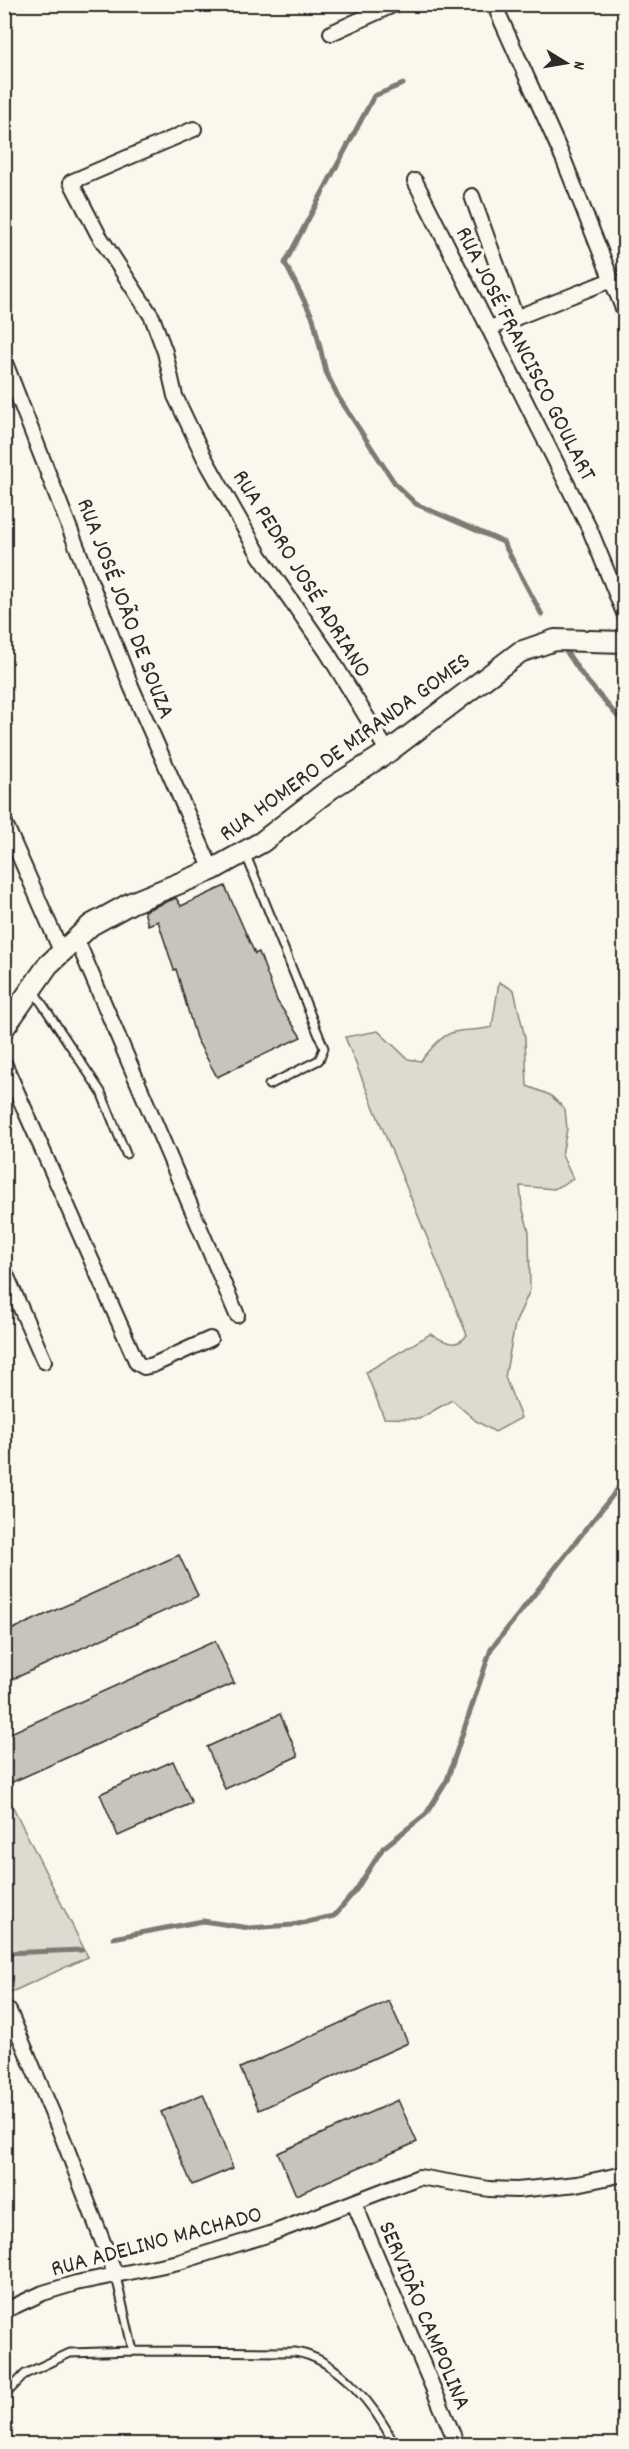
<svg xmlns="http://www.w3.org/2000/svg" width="629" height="2449" font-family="Dekko,sans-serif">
	<rect width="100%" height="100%" fill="#fbf7ec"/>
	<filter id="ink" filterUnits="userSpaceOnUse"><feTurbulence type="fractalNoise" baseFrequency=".0167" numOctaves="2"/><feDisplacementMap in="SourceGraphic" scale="12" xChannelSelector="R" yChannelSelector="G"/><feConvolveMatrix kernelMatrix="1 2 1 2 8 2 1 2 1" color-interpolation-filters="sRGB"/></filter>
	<g filter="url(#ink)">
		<path fill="#dddad0" stroke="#84827e" stroke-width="1.5" d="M499,982L514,990L525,1038L527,1086L550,1095L565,1109L567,1129L562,1155L573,1179L554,1189L520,1186L522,1206L529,1232L530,1290L515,1324L505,1377L521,1418L495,1432L476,1421L452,1400L419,1419L384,1418L366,1372L430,1334C444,1341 456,1350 467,1335L345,1037L378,1031L408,1059L421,1061C430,1050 440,1036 454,1032C466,1029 479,1031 492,1027Z
			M9,1799L88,1957L5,1995L4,1801Z"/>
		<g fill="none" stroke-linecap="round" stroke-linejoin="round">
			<path stroke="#7b7a75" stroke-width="5" d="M403,84L374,96L285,263L313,318L326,372L339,398L396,485L416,504L503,542L542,615
				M564,648L583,676L624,724
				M113,1938L203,1921L249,1928L293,1925L334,1916L356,1890L383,1848L426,1814L447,1780L491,1649L624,1481
				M4,1953L82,1950"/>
		</g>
		<path fill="#c7c4bc" stroke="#2b2b2b" stroke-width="1.5" d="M225,886L255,954L259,952L277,1001L301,1037L217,1077L196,1038L176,969L174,970L158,921L148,925L144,911L176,898L181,906Z
			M179,1555L198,1596L4,1683V1633Z
			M215,1641L234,1683L8,1784L4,1776V1736Z
			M280,1714L298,1756L225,1789L207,1747Z
			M173,1761L192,1803L118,1836L100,1794Z
			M389,2001L408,2043L259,2110L240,2068Z
			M203,2094L233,2168L192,2185L161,2112Z
			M398,2100L417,2142L296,2195L278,2153Z"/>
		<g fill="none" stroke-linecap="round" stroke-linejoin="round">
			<defs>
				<path id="lane" d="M246,855L324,1048L319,1060L269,1085
					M33,990L101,1092L126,1154
					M116,2276L133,2351
					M4,2396L25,2374L70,2353L133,2351L295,2352C337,2358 377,2408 394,2444"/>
				<path id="street" d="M494,4L563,158L624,311
					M331,33L395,4
					M194,129L71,182L98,234L152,317L165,352L175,396L204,457L260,556L327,652L388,752
					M415,181L590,530L624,613
					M472,196L516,318
					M490,328L611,280
					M4,360L131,686L212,870
					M4,821L61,951
					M76,938L237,1315
					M4,1063L137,1363L144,1367L153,1365L210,1339
					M4,1270L44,1361
					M9,2011L62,2136L116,2276
					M354,2203L457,2444
					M4,2311L43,2293L76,2283L179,2262L270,2234L419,2177L489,2189L517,2190L577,2184L624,2174"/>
				<path id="secondary" d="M4,1028L48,965L91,925L131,903L212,870L262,842L330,789L388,752L520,652L555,640L624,642"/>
			</defs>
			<use href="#lane" stroke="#2b2b2b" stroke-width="11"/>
			<use href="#street" stroke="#2b2b2b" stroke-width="18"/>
			<use href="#secondary" stroke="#2b2b2b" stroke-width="24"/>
			<use href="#lane" stroke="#fbf7ec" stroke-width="7"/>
			<use href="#street" stroke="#fbf7ec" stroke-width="14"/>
			<use href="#secondary" stroke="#fbf7ec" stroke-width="20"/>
		</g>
	</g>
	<g text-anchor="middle" stroke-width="6" stroke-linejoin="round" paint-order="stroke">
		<g font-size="24" fill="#2b2b2b" stroke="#fbf7ec">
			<text transform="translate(527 353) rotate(63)" y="8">RUA JOSÉ FRANCISCO GOULART</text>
			<text transform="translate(303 573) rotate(58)" y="8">RUA PEDRO JOSÉ ADRIANO</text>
			<text transform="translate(127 608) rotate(69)" y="8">RUA JOSÉ JOÃO DE SOUZA</text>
			<text transform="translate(344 746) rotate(-36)" y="8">RUA HOMERO DE MIRANDA GOMES</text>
			<text transform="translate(156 2240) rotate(-15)" y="8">RUA ADELINO MACHADO</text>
			<text transform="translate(426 2315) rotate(67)" y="8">SERVIDÃO CAMPOLINA</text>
		</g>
	</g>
	<rect width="629" height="2449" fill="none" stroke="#fbf7ec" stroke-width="24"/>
	<rect x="12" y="12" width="605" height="2425" fill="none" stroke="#2b2b2b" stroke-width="2" filter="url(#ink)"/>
	<g transform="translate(566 63) rotate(101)" stroke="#fbf7ec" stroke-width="4.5" paint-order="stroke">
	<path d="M0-4.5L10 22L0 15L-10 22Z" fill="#2b2b2b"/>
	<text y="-9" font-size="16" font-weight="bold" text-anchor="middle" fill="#2b2b2b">N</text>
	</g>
</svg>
